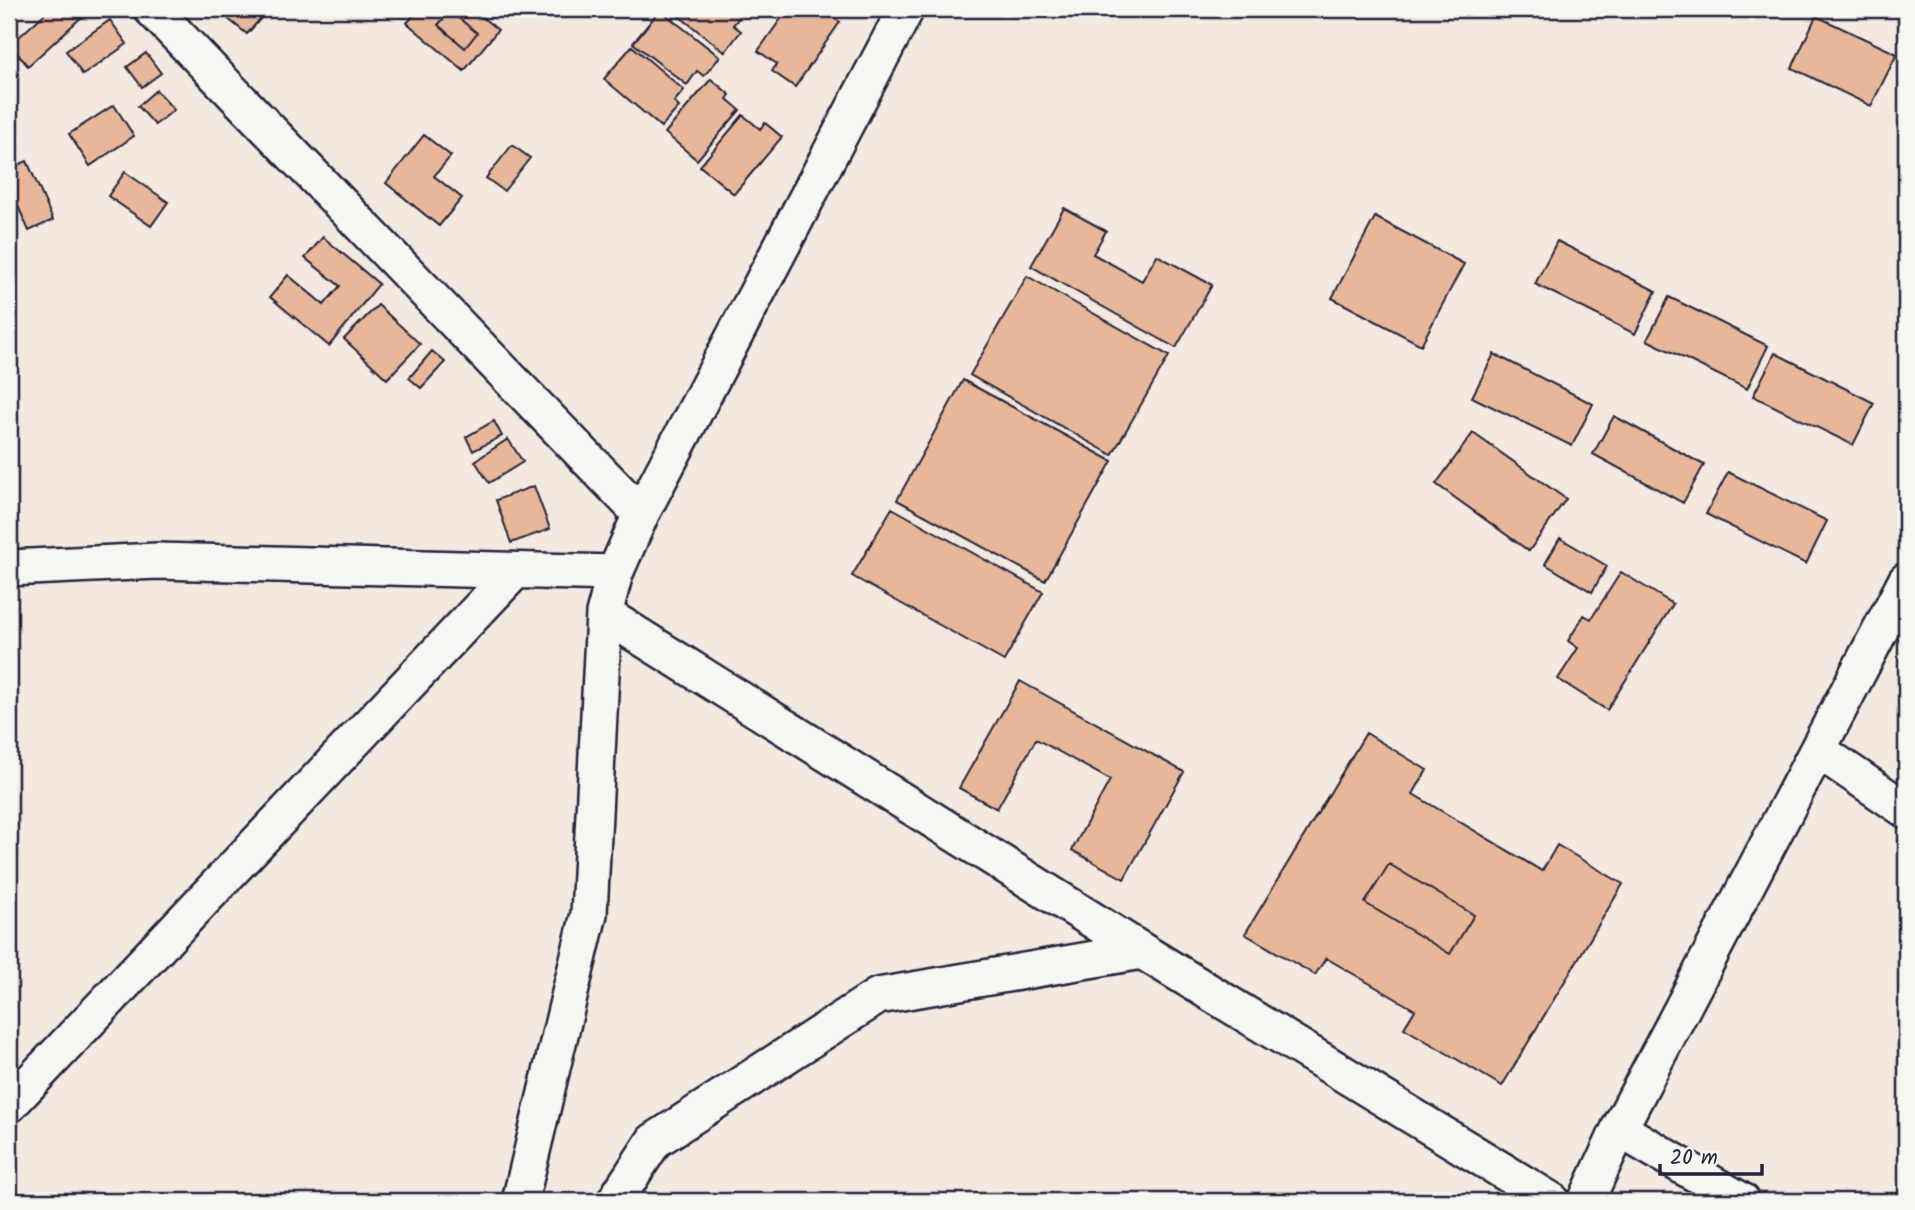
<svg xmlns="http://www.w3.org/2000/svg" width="1915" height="1210" font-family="Kalam,sans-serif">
	<rect width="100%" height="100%" fill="#f3e9e0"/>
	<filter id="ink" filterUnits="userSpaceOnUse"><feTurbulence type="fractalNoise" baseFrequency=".0143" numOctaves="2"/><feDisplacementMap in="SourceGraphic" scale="14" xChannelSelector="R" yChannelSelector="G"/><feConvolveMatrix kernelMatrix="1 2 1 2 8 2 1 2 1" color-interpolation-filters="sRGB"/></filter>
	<g filter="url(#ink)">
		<path fill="#e8b799" stroke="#22223b" stroke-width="2" fill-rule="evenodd" d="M50,9H80L85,14L28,66L10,45Z
			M216,9H269L247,34Z
			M419,9H472L498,30L464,71L407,23ZM450,11L477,33L465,48L438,25Z
			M670,9H735L742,14L733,25L741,31L725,52Z
			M788,9H821L840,22L795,87L772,71L777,64L758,51Z
			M660,10L720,57L704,76L697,71L687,85L633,43Z
			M450,11L477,33L465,48L438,25Z
			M1816,16L1897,54L1871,106L1792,68Z
			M110,20L127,44L83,75L66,51Z
			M632,46L684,90L674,102L679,107L661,127L604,79Z
			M146,53L161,73L142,87L127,67Z
			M711,79L730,95L727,99L740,110L697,160L665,133Z
			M156,90L174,110L155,125L138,106Z
			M114,105L134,136L90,166L69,134Z
			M743,115L760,129L765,123L782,137L734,194L700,166Z
			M424,135L451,156L434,176L462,198L439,226L386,183Z
			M512,145L530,158L504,191L486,178Z
			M27,161L53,220L29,231L9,186V169Z
			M125,172L168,202L151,226L108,196Z
			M1064,208L1106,231L1093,254L1142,281L1157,255L1212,285L1176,348L1031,266Z
			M1375,217L1464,264L1421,345L1332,298Z
			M323,237L379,284L329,346L270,297L288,275L324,305L340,286L305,258Z
			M1557,241L1656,291L1635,334L1535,284Z
			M1027,276L1169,356L1112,455L970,375Z
			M1669,297L1768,346L1747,389L1647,340Z
			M378,305L420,344L387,379L344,339Z
			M432,351L445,362L421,388L409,378Z
			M1775,353L1874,403L1853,445L1753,396Z
			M1494,354L1593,404L1572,446L1472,397Z
			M963,380L1112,461L1045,581L897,500Z
			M1614,416L1704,465L1683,503L1593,454Z
			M494,421L502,436L473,451L466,437Z
			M1473,433L1566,499L1529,551L1436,484Z
			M508,439L523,462L489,483L475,461Z
			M1728,472L1827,521L1806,564L1706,514Z
			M534,486L550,529L511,543L496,500Z
			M892,508L1043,592L1004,661L852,576Z
			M1560,538L1607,566L1592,592L1545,564Z
			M1621,572L1673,604L1607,710L1558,679L1578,648L1568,641L1584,615L1591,619Z
			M1020,681L1184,772L1124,879L1072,850L1110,780L1036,739L997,809L959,788Z
			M1366,733L1427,770L1413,794L1542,871L1557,845L1623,884L1502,1086L1404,1028L1415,1010L1326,958L1315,975L1245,934ZM1389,864L1474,915L1450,954L1365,903Z
			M1389,864L1474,915L1450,954L1365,903Z"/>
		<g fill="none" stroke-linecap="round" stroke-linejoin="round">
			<defs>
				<path id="minor" d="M152,9L641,514
					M9,568L157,561L615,573
					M604,614L1142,951L1552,1201
					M1818,750L1906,810
					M9,1105L515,571
					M1619,1129L1742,1201
					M520,1201L589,914L604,614L615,573L641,514L906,9
					M615,1201L654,1141L878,996L1142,951
					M1586,1201L1619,1129L1906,581"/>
			</defs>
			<use href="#minor" stroke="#22223b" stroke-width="40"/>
			<use href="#minor" stroke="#f6f6f2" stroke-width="35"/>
		</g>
	</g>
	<rect width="1915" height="1210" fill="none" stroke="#f6f6f2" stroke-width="35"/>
	<rect x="18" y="18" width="1880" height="1175" fill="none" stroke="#22223b" stroke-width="2.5" filter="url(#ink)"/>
	<path d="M1660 1164v10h102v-10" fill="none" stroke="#22223b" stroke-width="3.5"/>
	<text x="1670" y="1164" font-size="21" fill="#22223b" stroke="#f6f6f2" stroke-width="5" paint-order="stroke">20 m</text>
</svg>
